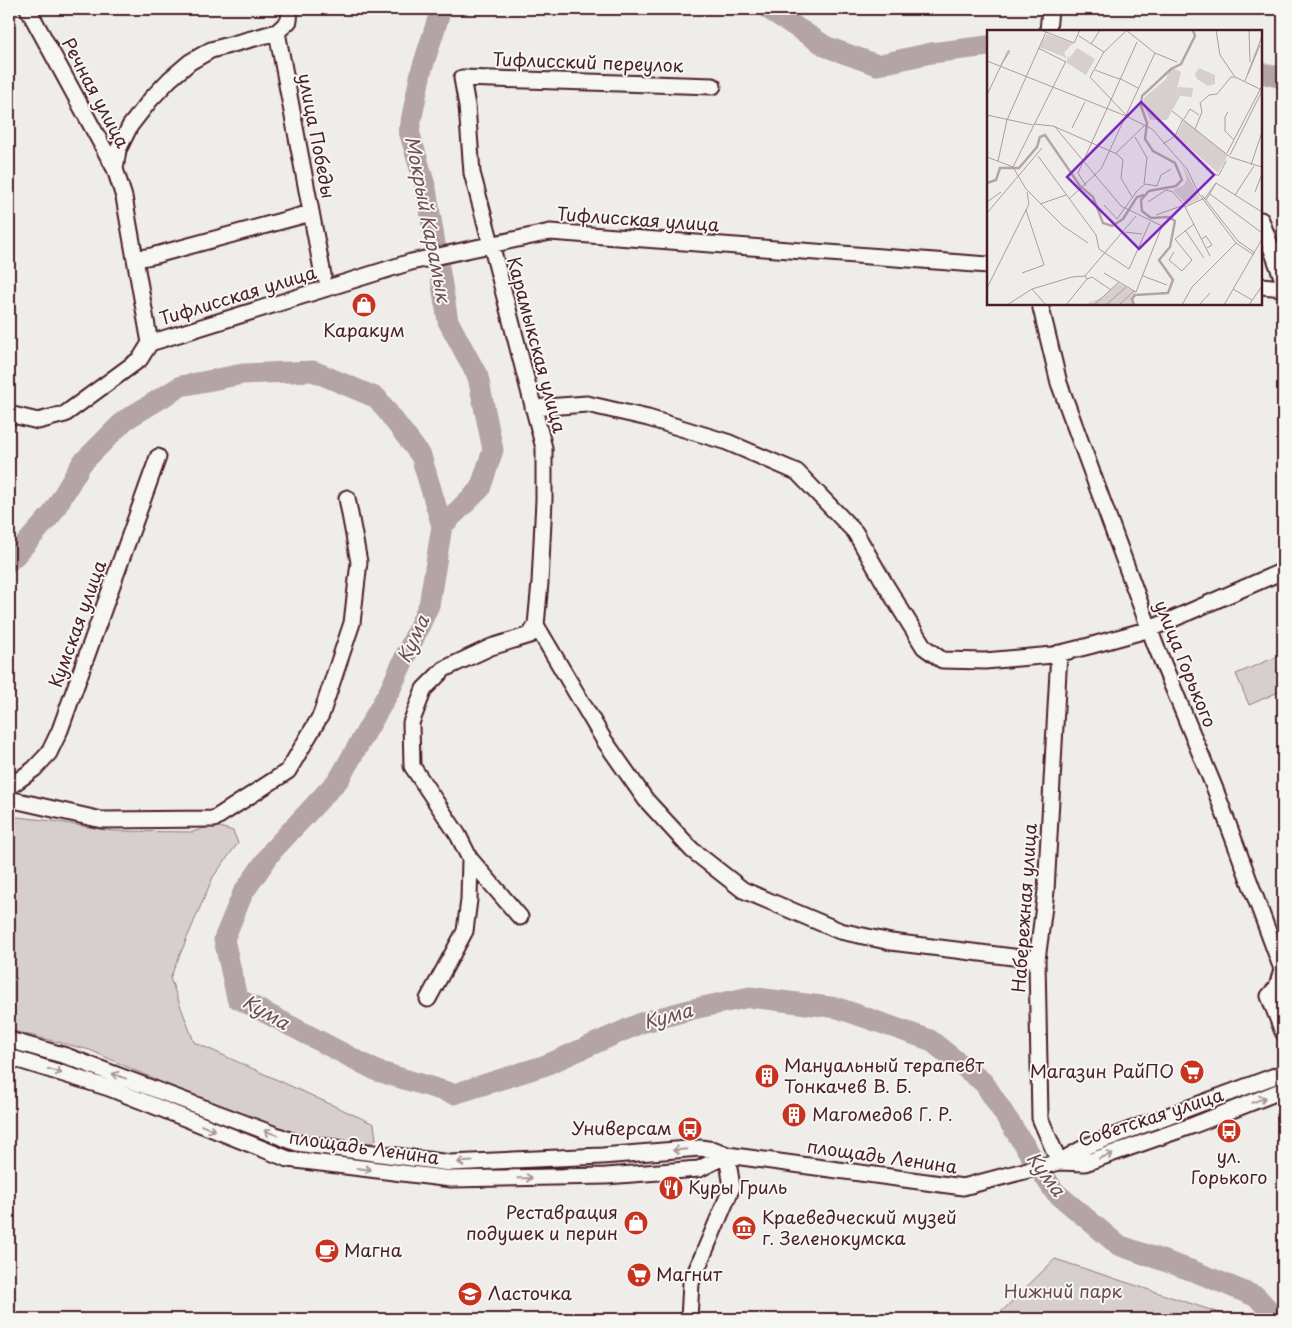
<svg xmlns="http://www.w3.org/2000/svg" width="1292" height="1328" font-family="'Playpen Sans',sans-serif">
	<rect width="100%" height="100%" fill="#efedea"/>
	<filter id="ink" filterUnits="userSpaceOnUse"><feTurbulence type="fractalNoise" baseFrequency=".02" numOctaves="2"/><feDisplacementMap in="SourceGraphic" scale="10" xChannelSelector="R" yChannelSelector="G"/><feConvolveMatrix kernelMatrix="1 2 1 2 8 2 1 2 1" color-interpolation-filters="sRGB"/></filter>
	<g filter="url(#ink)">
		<path fill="#d7cfce" stroke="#90777c" d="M1283,654V690L1249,705L1236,674Z
			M9,816L53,821L112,831L193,832L213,825L233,831L238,843L213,877L170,978L194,1042L374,1124L376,1139L372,1143L310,1138L264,1124L163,1083L90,1050L9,1030Z
			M1055,1259L1238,1319H994Z"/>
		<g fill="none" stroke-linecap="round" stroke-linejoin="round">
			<path stroke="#b4a4a5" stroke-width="21" d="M441,9L421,72L409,131L426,189L448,321L478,377L493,450L480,489L442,526
				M768,9L827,47L877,65L931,53L988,46
				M1261,73L1283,78
				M9,561L14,557L52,514L82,463L125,420L181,386L243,374L313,371L377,398L421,456L442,526L429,605L390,690L339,779L273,850L243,893L224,939L237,998L377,1071L454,1094L546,1065L641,1023L693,1009L750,997L838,1008L930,1040L984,1083L1054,1191L1118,1245L1196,1272L1257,1297L1277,1319"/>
			<defs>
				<path id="minor" d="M28,9L115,169L124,197L150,343
					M1048,31L1050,9
					M277,32L323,275
					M115,169L118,150L130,126L151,99L170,79L190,62L211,50L277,32L289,21L290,9
					M1261,220L1283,280
					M135,259L152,256L311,213
					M1261,286L1283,288
					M1040,304L1059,383L1155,644L1215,789L1282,969L1277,987L1269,996L1283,1032
					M150,343L411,262L550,232L988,265
					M533,408L587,404L648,418L727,442L797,472L855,532L885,584L924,647L942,660L985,661L1053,655L1089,646L1150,629L1283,571
					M9,414L38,421L65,414L140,359L150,343
					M536,625L604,740L646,800L692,850L743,890L840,931L891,942L1037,960
					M9,787L34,769L49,753L60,730L158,457
					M9,799L102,820L214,819L288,771L321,715L352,623L359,562L347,498
					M470,859L520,917
					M428,999L465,931L469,900L470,859L458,835L412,766L411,723L424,689L444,669L491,647L530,635L536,625L540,583L544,500V448L489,236L472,173L467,106L462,78L713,86
					M9,1040L66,1056L297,1143L450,1163L602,1156L700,1148L715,1150L727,1155L963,1187L1059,1162L1087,1146L1283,1073
					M9,1057L109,1088L288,1159L451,1179L606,1176L699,1169L727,1155
					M1059,1162L1040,1118L1037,960L1046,891L1059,653
					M1059,1162L1085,1163L1194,1125L1283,1090
					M689,1319L691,1283L732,1187L727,1155"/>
			</defs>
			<use href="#minor" stroke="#4a1f2b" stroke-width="19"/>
			<use href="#minor" stroke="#f6f6f2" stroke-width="15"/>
		</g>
		<defs><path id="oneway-shaft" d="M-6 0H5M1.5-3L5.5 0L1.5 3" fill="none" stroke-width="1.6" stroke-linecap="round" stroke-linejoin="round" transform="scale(1.25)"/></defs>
		<g stroke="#a99598">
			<use href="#oneway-shaft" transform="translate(55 1071) rotate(17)"/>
			<use href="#oneway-shaft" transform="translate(119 1076) rotate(-160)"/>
			<use href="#oneway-shaft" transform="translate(1259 1100) rotate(-23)"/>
			<use href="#oneway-shaft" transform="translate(208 1128) rotate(22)"/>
			<use href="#oneway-shaft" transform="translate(271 1133) rotate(-160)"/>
			<use href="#oneway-shaft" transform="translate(680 1150) rotate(175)"/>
			<use href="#oneway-shaft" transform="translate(1106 1156) rotate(-19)"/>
			<use href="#oneway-shaft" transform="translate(465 1162) rotate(177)"/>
			<use href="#oneway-shaft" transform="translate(364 1169) rotate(7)"/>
			<use href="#oneway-shaft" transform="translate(525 1178) rotate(-1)"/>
		</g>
	</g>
	<defs>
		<symbol id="shop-disc" viewBox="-11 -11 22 22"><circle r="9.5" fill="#c8321e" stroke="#f6f6f2"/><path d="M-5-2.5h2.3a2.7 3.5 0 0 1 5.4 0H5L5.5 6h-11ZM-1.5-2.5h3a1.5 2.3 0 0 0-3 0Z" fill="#fff"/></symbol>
		<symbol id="supermarket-disc" viewBox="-11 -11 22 22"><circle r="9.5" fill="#c8321e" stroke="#f6f6f2"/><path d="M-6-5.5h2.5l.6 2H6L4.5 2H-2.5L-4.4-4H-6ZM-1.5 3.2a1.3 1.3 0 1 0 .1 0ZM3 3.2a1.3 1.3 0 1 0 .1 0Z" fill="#fff"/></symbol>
		<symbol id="building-disc" viewBox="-11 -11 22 22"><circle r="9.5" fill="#c8321e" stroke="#f6f6f2"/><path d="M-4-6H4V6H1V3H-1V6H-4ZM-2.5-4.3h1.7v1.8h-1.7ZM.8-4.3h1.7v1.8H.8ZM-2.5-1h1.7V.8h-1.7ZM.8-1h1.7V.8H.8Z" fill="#fff"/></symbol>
		<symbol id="bus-disc" viewBox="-11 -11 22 22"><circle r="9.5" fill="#c8321e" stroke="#f6f6f2"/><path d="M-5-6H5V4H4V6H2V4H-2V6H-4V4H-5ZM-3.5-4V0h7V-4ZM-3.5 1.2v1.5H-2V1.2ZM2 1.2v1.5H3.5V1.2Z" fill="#fff"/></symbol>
		<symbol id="restaurant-disc" viewBox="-11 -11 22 22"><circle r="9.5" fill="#c8321e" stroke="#f6f6f2"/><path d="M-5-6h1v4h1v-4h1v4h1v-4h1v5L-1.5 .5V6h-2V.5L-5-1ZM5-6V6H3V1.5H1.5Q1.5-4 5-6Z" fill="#fff"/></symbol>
		<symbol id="museum-disc" viewBox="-11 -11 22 22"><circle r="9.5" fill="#c8321e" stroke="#f6f6f2"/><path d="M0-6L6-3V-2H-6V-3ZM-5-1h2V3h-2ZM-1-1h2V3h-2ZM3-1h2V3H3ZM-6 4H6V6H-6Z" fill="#fff"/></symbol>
		<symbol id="cafe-disc" viewBox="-11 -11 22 22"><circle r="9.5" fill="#c8321e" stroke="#f6f6f2"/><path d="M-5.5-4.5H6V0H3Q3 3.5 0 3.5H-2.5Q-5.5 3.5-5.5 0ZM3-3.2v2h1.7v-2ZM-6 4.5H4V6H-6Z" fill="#fff"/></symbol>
		<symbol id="school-disc" viewBox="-11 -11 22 22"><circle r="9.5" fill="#c8321e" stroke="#f6f6f2"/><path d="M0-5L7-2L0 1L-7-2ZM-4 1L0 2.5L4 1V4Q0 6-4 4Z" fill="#fff"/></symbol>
	</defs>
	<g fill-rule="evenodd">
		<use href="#shop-disc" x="350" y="291" width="28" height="28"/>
		<use href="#supermarket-disc" x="1178" y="1058" width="28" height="28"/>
		<use href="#building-disc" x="753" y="1062" width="28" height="28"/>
		<use href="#building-disc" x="780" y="1101" width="28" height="28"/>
		<use href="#bus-disc" x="676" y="1115" width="28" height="28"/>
		<use href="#bus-disc" x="1215" y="1117" width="28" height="28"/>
		<use href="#restaurant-disc" x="657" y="1174" width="28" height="28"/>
		<use href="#shop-disc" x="622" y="1209" width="28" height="28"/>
		<use href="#museum-disc" x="730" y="1214" width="28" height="28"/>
		<use href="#cafe-disc" x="313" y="1237" width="28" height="28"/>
		<use href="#supermarket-disc" x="625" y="1261" width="28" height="28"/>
		<use href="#school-disc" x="456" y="1280" width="28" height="28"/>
	</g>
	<g text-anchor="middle" stroke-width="4" stroke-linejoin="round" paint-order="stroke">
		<g font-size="18" fill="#4a1f2b" stroke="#f6f6f2">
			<text transform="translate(588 63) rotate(2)" y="6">Тифлисский переулок</text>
			<text transform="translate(95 93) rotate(62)" y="6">Речная улица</text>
			<text transform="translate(316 136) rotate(79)" y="6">улица Победы</text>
			<text transform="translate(638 220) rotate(4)" y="6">Тифлисская улица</text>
			<text transform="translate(238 296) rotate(-17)" y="6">Тифлисская улица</text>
			<text transform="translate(536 345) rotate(75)" y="6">Карамыкская улица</text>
			<text transform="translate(78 624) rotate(-70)" y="6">Кумская улица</text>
			<text transform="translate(1185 664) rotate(68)" y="6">улица Горького</text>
			<text transform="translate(1025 908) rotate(-86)" y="6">Набережная улица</text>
			<text transform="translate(1151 1118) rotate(-18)" y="6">Советская улица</text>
			<text transform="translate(364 1148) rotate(8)" y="6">площадь Ленина</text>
			<text transform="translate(882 1157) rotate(8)" y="6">площадь Ленина</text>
		</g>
		<g font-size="18" fill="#4a1f2b" stroke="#f6f6f2" text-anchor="start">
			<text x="364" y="337" text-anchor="middle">Каракум</text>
			<text x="784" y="1072">Мануальный терапевт<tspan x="784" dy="21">Тонкачев В. Б.</tspan></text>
			<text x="1174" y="1078" text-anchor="end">Магазин РайПО</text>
			<text x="812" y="1121">Магомедов Г. Р.</text>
			<text x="672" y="1135" text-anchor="end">Универсам</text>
			<text x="1229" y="1163" text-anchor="middle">ул.<tspan x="1229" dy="21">Горького</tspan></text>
			<text x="688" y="1194">Куры Гриль</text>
			<text x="618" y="1219" text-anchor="end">Реставрация<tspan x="618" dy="21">подушек и перин</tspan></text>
			<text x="762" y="1224">Краеведческий музей<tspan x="762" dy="21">г. Зеленокумска</tspan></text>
			<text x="344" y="1257">Магна</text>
			<text x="656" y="1281">Магнит</text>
			<text x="488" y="1300">Ласточка</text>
		</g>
		<g font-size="18" fill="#6d4b54" stroke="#f6f6f2">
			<text x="1063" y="1298">Нижний парк</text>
		</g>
		<g font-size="19" font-style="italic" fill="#6f4e56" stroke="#f6f6f2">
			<text transform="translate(428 219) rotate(79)" y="7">Мокрый Карамык</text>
			<text transform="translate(413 639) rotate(-65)" y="7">Кума</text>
			<text transform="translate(266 1012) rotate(30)" y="7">Кума</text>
			<text transform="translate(668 1016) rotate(-15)" y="7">Кума</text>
			<text transform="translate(1046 1174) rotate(53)" y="7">Кума</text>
		</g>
	</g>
	<g transform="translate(987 30)">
		<rect width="275" height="275" fill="#efedea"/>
		<path d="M60,4L86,13L77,23L80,28L83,26L81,30L90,18L108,29L99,45L80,33V28L52,17ZM184,37L194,42L189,63L191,57L206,58L205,67L193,66L180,90H163L156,74L157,68L179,49ZM212,38L228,45V54L221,56L210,49L208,44ZM197,90L241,125L231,143L189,106ZM195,134L213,169L200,175L186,160L197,155L200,150ZM132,253L148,262L145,275H96L114,268Z" fill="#d7cfce"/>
		<path fill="none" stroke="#b4a4a5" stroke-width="2.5" d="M0,153L9,150L13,138H32L50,117L53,107L58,105L93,156L106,167L116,193L125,196L136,189L150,167L157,165M147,275L145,269L148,265L181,263L186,250L172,230L183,217L188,191L182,187L164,188L155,181L154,170L162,161L189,156L195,150L188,133L166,121L158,109L160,93L154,76L155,66L184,39L194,34L208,6L206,0"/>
		<path fill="none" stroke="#ad9b9e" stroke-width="1" d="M54,0L87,13L93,0M139,0L168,23L190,32M262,0L263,32M92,6L117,22M104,14L113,0M51,18L79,32M0,31L139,86L165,99L200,139L212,164L249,213L267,225M108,40L132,49M261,44L273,15M248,47L275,60M132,48L151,58M258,51L275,6M0,65L21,21H23L14,35M185,81L243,127L275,137M241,82L238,87V101L247,110M0,85L46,95M139,85L103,47L117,22L140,0M197,89L203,79L212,85M47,94L66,96L130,124L136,130L134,148L145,167M68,97L134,176L175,196L149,262L117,243M85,98L98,72M208,99L215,82L213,73L222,65L230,64L244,47H248L233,25L229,0M188,106L229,145H232L239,131M148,107L160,128L157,154M176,114L188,106L196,89M129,123L158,95M240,123L275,56M243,125L275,61M51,126L109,205L112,219L142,239L163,192M0,127L26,137L39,159L76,196L101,213M11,131L20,90L59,2M264,135L275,102M26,137L79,31M99,156L91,143L150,12M268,162L275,144M223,164L275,203M215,165L251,211L268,223M248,165L267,136M218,168L229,153L275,182M82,169L114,139L168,23M219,170L229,153M0,172L14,162M161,172L179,160L186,162L197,175L169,185M53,174L79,165M117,175L130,189L150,161L158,154L170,156L174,145L184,139M197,175L223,226M198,177L218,168M0,183L55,118M198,200L217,228M138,202L155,204M215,209L219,206L225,215L220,218M187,222L182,230L195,241L205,230L188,209L207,194M35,243L57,235L39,180M156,246L180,255M100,249L105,247L124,260M0,258L42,174L40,162M45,259L59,275M246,259L265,270M20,275L45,259L85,247L98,246L149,186M79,275L100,249L98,246M107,275L132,252M119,275L139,257M132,275L147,261M195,275L205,257L249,213M212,275L223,263M237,275L275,209M262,275L275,256"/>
		<path fill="#7b2cbf" fill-opacity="0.15" stroke="#7b2cbf" stroke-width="2.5" d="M154,72L227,145L152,219L80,147Z"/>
		<rect width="275" height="275" fill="none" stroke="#4a1f2b" stroke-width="2.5"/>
	</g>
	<rect width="1292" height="1328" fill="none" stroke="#f6f6f2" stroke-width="30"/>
	<rect x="15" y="15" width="1262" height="1298" fill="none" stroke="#4a1f2b" stroke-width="2" filter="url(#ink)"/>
</svg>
